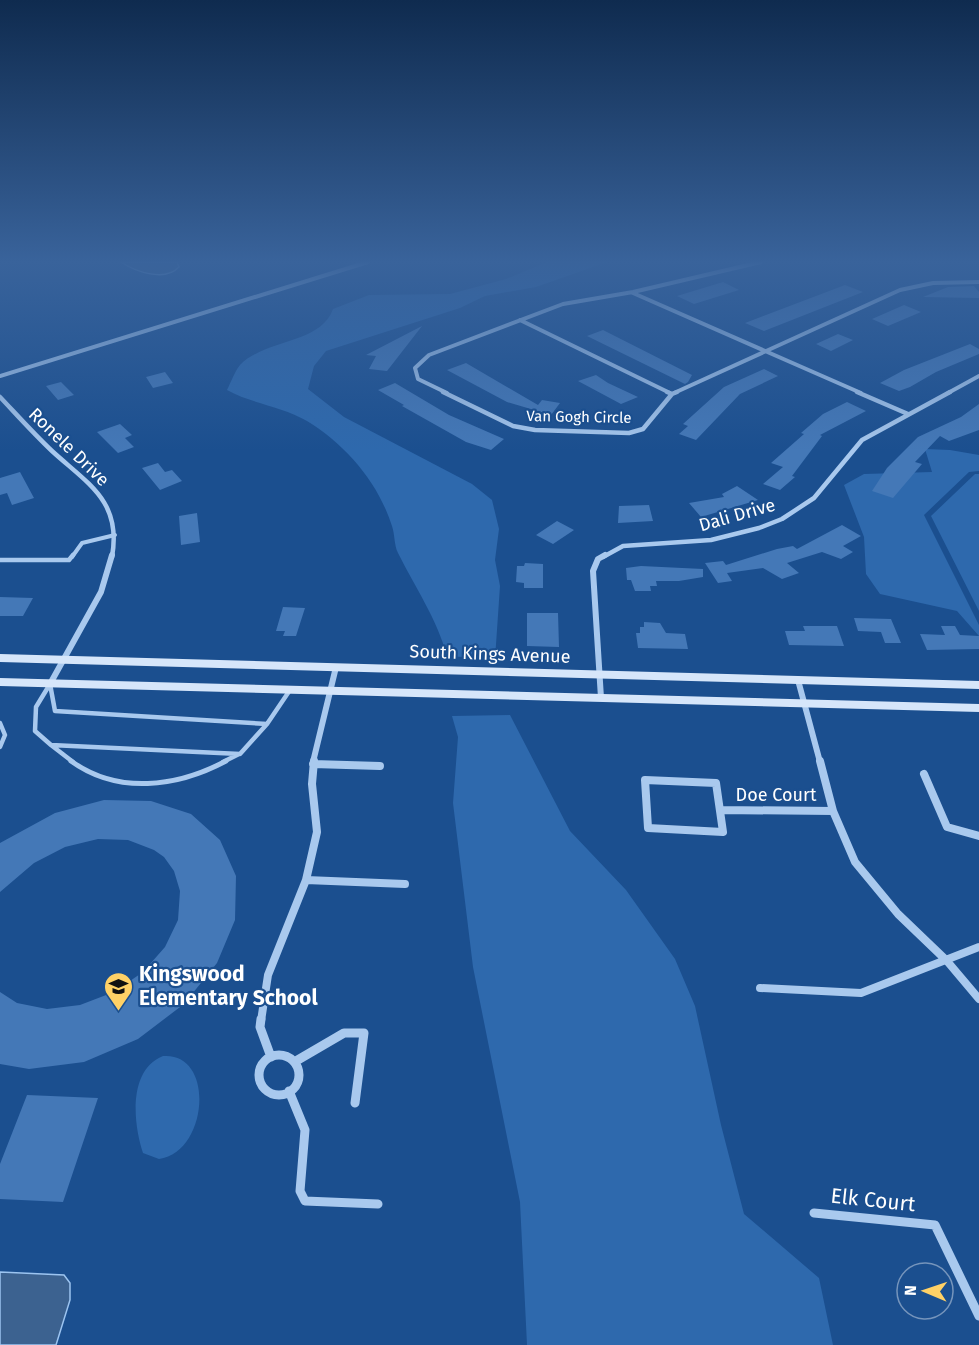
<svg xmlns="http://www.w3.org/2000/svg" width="979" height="1345" font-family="'Fira Sans',sans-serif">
	<rect width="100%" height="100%" fill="#1b4f8f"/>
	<path fill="#2e69ad" d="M547,262H607L536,287L485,296L460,308L326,351L314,366L308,389L344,417L472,484L492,500L499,529L495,560L500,586L495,659L447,656C437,619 415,587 398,553C394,545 395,535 392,526C378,482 346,445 307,421C282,406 252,404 227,390C231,382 235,371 240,365C265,339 321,344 333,309L369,295L450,294L506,279Z
		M925,449L950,450L979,455V471L969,472L924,515L979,625V636L957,611L880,594L866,574L864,537L844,485L864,474L932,472Z
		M975,474H979V611L931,516Z
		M510,715L570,831L626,890L675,959L695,1006L721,1125L744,1214L819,1278L833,1345H527L520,1202L473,967L453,803L458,737L452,716Z
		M163,1056C216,1052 208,1153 159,1159L143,1153C133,1123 128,1070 163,1056Z"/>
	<path fill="#3c6290" stroke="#9cc4f0" stroke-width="1.5" d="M121,262H177L179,267C165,282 136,272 121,262Z
		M0,1272L64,1275L70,1283V1300L56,1345H0Z"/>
	<path fill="#4478b7" d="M723,282L739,290L694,304L677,296Z
		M845,285L863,292L764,331L745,323Z
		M974,286L979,292V298L923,297L948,287Z
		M904,305L921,312L888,326L872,319Z
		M422,326L387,371L369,369L376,356L366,355Z
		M603,330L692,375L688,382L685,384L587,336Z
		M838,334L853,340L831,351L816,344Z
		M970,344L979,349V354L936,372L910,387L899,391L880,383L904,370Z
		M466,363L538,405L542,400L560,403L551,415L507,402L447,370Z
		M764,369L778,376L740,394L696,440L679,434L688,426L683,424L724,387Z
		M165,372L173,383L153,388L146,377Z
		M596,375L608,383L638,397L621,404L578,381Z
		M61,382L74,395L58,400L46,386Z
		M395,383L449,415L504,439L491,450L466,442L402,406L404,405L378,390Z
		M847,402L866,411L820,435L822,436L792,476L795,477L780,490L763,484L783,467L771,463L804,434L801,433L823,414Z
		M979,404V430L949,441L940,436L915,462L922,464L893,498L872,491L887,468L918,437L961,417Z
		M120,424L132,435L125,438L134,447L118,453L97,432Z
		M158,463L165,472L172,470L182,481L160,490L142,468Z
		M20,472L34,498L12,505L7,493L0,495V478Z
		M737,486L758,500L701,517L689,503L724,497L722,494Z
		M649,505L653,521L618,523L619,506Z
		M197,513L200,542L181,545L179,516Z
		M557,521L574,530L553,544L536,535Z
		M842,525L861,536L843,546L853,552L841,559L822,552L787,563L799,573L782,579L763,568L727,573L732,581L718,583L705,563L723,561L726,565L777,549L793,546L797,549Z
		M525,563L543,564V588H524V583L516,582L517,566H524Z
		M641,566L703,569V577L679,581H656L657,586H650L651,591H635L631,580H627L626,568Z
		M0,597L33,598L23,616H0Z
		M283,607L305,608L296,636H283L285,631H276Z
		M527,613H558L559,647L527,646Z
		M854,618L891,619L901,643H885L881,632L858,631Z
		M644,622L660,623L666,633L685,634L688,649L638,648L636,633H640V627H644Z
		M803,626H837L844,646L789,645L785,631H805Z
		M941,626H955L960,635L979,636V649L927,650L920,634L945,635Z
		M104,800L151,801L191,814L220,840L236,876L235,920L217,963L184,1004L138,1039L84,1062L29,1069L0,1064V992L17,1003L47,1009L80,1005L114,992L143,972L165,947L178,920L180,891L174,871L164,857L154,850L128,840L98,839L65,847L34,863L0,892V843L55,813Z
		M27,1095L98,1098L63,1202L0,1199V1164Z"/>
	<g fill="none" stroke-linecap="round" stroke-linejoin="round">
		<path stroke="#a9c9ee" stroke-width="4" d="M72,557L82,543L115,535"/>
		<path stroke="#a9c9ee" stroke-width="4.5" d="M0,560H69L73,555
			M50,684L36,707L35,731L51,745L240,754L267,724L290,690
			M50,684L55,711L267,724
			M0,723L5,735L0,747
			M51,745L73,762
			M223,762L239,754"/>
		<path stroke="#a9c9ee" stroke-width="5" d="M71,761C118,795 177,787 226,761"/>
		<path stroke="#a9c9ee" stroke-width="4" d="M633,293L861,393
			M520,320L670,393
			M0,376L368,262
			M447,393L418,379L415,368L429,355L563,304L633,292L761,262
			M674,393L900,290L933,283L979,282
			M948,393L979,376"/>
		<path stroke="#a9c9ee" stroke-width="4.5" d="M443,392L513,426L535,430L629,433L643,429L672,394L677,392
			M667,392L672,394
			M857,392L908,414
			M0,397C17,415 34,434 52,451C88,484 122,501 112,557
			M603,557L623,546L711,540L759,528L782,519L814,498L862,440L950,392"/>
		<path stroke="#a9c9ee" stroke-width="6" d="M798,680L820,762
			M50,684L101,592L112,555
			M601,698L593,571L598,559L605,555
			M313,762L336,667"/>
		<path stroke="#a9c9ee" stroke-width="8" d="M820,761L833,811L855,862L898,914L947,961L979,999
			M313,764L380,766
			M924,774L947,827L979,836
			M645,780L716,783L723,832L648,828Z
			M720,810L833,811
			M306,880L405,884
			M760,988L861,993L979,947
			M261,1021L268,975L306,880L317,832L312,784L314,761"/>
		<path stroke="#a9c9ee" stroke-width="9" d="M261,1019L260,1027L271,1057
			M259 1075a20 20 0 1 1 40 0a20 20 0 1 1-40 0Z
			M296,1061L344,1033H364L355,1103
			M289,1091L305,1130L300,1191L305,1201L378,1204
			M814,1213L935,1225L979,1316"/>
		<path fill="#d6e6fa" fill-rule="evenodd" d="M0,654L979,681V689L0,662Z
			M0,678L979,704V712L0,686Z"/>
	</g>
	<linearGradient id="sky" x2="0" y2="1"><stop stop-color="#0f2b4f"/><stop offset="0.58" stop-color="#39639b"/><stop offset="1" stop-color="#39639b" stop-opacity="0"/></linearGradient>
	<rect width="979" height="451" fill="url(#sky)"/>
	<defs>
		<symbol id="school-pin" viewBox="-11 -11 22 30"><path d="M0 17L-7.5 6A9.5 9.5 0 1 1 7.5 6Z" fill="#ffd166" stroke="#1b4f8f"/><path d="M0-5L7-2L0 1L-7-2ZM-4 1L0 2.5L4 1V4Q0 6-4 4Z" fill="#111"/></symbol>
	</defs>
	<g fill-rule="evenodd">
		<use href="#school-pin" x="102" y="970" width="33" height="45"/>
	</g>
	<g text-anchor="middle" stroke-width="4.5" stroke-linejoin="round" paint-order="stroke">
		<g font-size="15" fill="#fff" stroke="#1b4f8f">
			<text transform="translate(579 417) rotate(1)" y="5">Van Gogh Circle</text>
		</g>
		<g font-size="18" fill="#fff" stroke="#1b4f8f">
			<text transform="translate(69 447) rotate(44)" y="6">Ronele Drive</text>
			<text transform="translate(737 515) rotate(-16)" y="6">Dali Drive</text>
			<text transform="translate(490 654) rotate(2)" y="6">South Kings Avenue</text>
			<text x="776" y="801">Doe Court</text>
		</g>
		<g font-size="21" font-weight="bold" fill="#fff" stroke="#1b4f8f" text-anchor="start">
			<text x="139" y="981">Kingswood<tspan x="139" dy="24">Elementary School</tspan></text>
		</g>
		<g font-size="21" fill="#fff" stroke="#1b4f8f">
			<text transform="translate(873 1200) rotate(6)" y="7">Elk Court</text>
		</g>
	</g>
	<g transform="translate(925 1291) rotate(272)"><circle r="28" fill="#1b4f8f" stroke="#7695bc" stroke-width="1.5"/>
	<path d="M0-4.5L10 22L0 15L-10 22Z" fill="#ffd166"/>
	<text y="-9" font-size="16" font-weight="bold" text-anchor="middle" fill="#ffffff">N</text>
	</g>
</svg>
